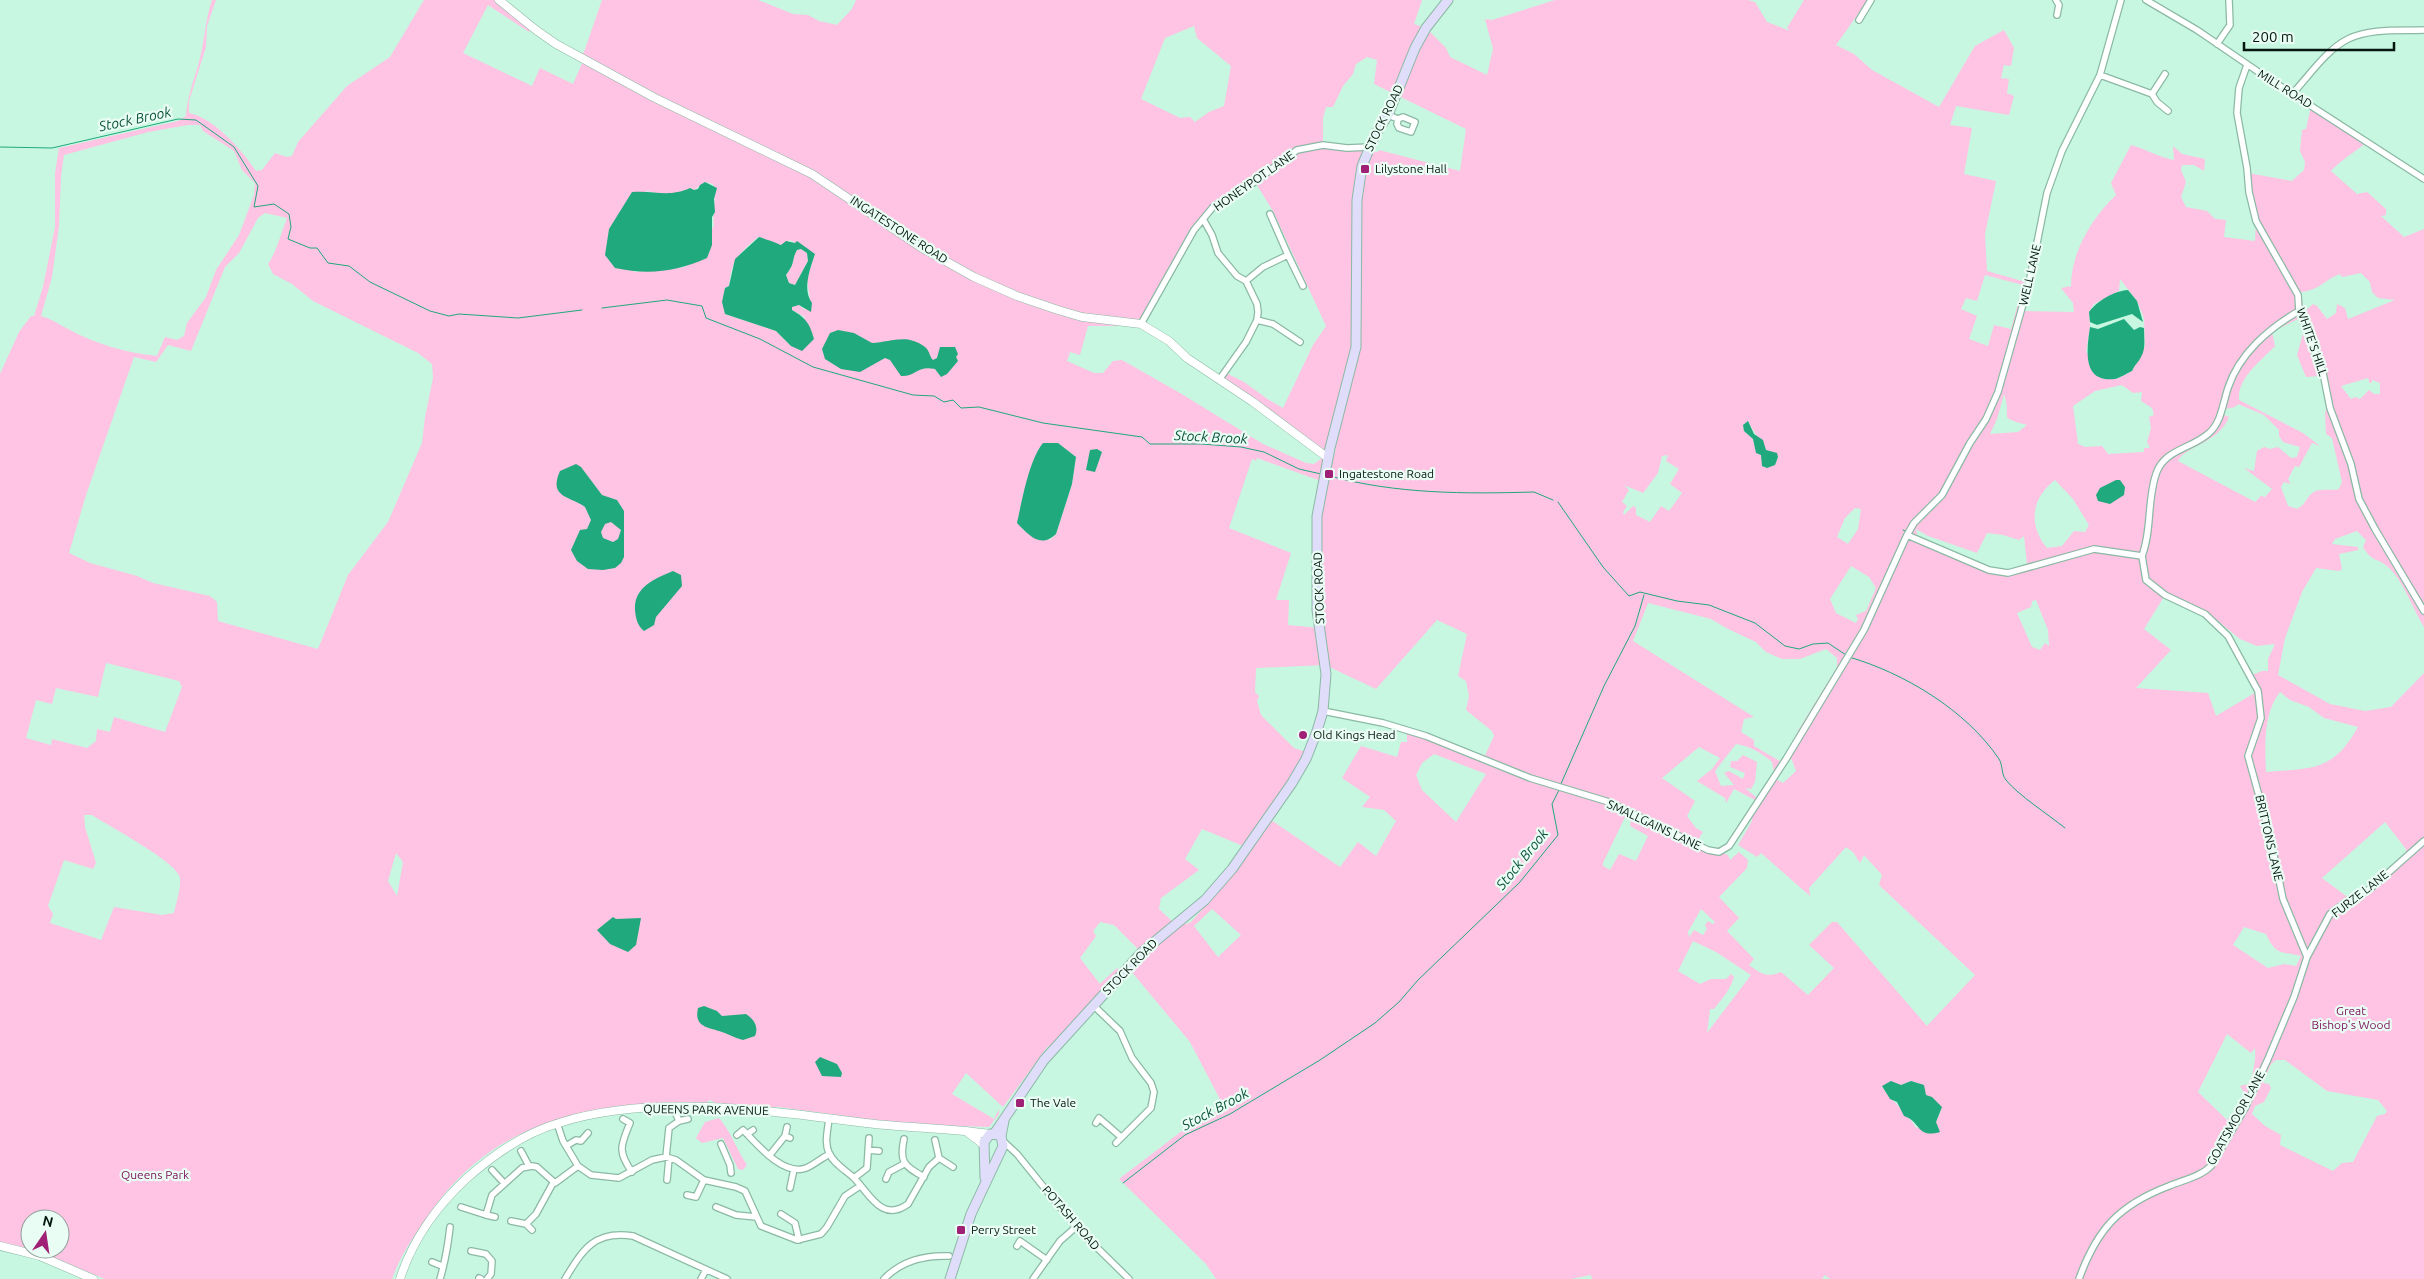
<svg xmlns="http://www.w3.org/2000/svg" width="2424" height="1279" font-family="Ubuntu,sans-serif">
	<rect width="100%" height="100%" fill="#c7f7e1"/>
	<path fill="#ffc3e3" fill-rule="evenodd" d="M212,0H216L207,26L206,47L189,101V113C214,118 242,150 256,171L262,170L275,153L287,157L292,156L298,142L347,86L390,57L424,0H499L532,27L529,32L488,5L463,53L532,86L540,68L573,84L584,59L580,57L584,52L602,0H758L793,14L808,15L819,21L837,25L852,9L856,0H1422L1414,24L1426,28L1446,48L1450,57L1487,75L1493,49L1485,19L1492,20L1555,0H1748L1755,2L1767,22L1790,31L1787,28L1804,0H1868L1836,45L1854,54L1872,70L1939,107L1975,46L2004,30L2014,48L2011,66L2004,65L2001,78L2009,79L2007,93L2014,96L2009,115L1956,106L1950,125L1972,128L1964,174L1996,181L1985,234L1987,271L2029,283L2022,311L2074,312L2073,303L2061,288L2071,286C2071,252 2092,218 2116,195L2111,183L2131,145C2146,149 2158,157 2174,160L2173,146L2182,154L2205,159L2204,171L2194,165H2182L2181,170L2186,182L2181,197L2186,207L2207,211L2215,219L2226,220L2224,237L2255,241L2256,221L2248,173L2292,181L2304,170L2305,162L2300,151L2302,130L2306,129L2311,106L2367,142C2355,152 2342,159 2331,171L2357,194L2367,192L2386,209V215L2381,216L2404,237L2424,229V627C2414,611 2402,578 2387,566C2376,557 2373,563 2363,547L2366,540L2357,531L2335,539L2332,544L2358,547V550L2339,554L2342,569L2339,571L2316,568L2302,592L2285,638L2278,675L2330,704L2365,711L2391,707L2424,673V1279H1830L1825,1275L1822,1279H1592L1591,1275L1571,1279H1216L1206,1264L1119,1179L1182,1131L1224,1107L1190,1042L1131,971L1136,958L1141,952L1114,925L1100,922L1093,931L1096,936L1080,958L1100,984L1117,968L1122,975L1054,1049L1048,1046L1003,1107L966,1073L952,1094L994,1119L999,1109V1114L989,1127L901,1124L779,1107L720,1106L710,1100L703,1105C592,1106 499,1114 430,1213C415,1234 401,1254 392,1279H105L30,1249H60V1219H30V1249L0,1242V374L19,332L31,316H34L43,287L55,227V173L59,148L178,121L186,116C187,96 195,78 200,58C205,38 205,21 212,0ZM1194,26L1197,38L1231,66L1224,106L1209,112L1195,122L1190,117L1180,118L1141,99L1165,38ZM1367,57L1377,60L1374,84L1466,129L1460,171L1379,150L1378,152L1323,145V118L1326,107H1333L1343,86L1353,74L1356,64ZM188,125H200L203,131L234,151L242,170L255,183L254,195L239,235L216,270L206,297L187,323L184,336L177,340L165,337L157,356C128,353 95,344 70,330C60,325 52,319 41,316L52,277L59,226L61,176L64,155L148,132ZM705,182L713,184C717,199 712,211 714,226L685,267L634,272L609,229L622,210L647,191C664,195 674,196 690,188L694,190ZM1255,182L1273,211L1326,326L1313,345L1283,408L1269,400L1244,382L1224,372L1219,380L1328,458L1331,446L1336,448L1331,467H1326L1327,462L1322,458L1314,464L1306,463L1263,444L1180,393L1122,360L1113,361L1103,373H1094L1067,361L1070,352L1080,355L1088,326H1135L1154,304L1203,219L1213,207ZM265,213L287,218C281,233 277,251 268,264L273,274L292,284L313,301L418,353L432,364L433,378L425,417L422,443L388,522L348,575L318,649L218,621L217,602L210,596L153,583L137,576L90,563L69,553L86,495L134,357L156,362L168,345L191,351L225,267L239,253L258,218ZM758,237L781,245L790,240L815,254L807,279L810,299L805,310L799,305L792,306V310L805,317L791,346L776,331L725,314V288L729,286C731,261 739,253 758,237ZM2361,273L2370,282L2372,292L2378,298L2395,300L2348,319L2345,308L2337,304L2336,313L2327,319L2317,306L2313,304L2303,313L2302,297L2298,295L2301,292C2322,289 2322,281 2340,274L2342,277ZM1985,275L2023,285L2011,329L1994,325L1988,346L1969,339L1977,316L1961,309L1966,298L1977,301ZM2120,279L2137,301L2144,318L2145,346L2132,371L2117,379L2086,352L2090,327L2089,312L2094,304L2119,291ZM2298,319L2304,330L2297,355L2306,377L2320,376L2327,388L2329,399L2325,413L2326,434L2332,438L2342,482L2339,489C2332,491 2320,488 2314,492C2306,496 2307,504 2297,509L2288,506L2281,487L2284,482L2291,484L2288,479L2295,466L2299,467L2312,443L2320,446L2303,433L2239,400C2237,378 2261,361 2275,346L2272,332ZM2368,378L2370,384L2373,380L2380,383V394H2374L2369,390L2360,399L2355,397L2351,399L2341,386ZM2122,385L2133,393L2142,392L2141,401L2152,408L2154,415L2149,417L2151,428L2147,442L2150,448H2144V452L2108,454L2102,446L2085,447L2078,444L2073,406L2095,391ZM2004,394C2013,420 1995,416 2027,425L2018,432L1990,434L1997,419ZM2238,404L2264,415L2279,430V436L2283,442L2300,447L2297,457L2291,458L2278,447L2270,449L2264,447L2257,451L2254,471L2244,468L2272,489L2265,497L2261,496L2255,502L2178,461C2186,445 2218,444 2229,417L2224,415L2226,409L2235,407ZM1748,421C1753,432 1761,440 1766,450L1778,457L1775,465L1755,448L1753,439L1744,431L1743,425ZM1039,448L1076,457L1072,484L1056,534L1050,540L1017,523ZM1668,455L1666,461L1679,469L1670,484L1682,493L1669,511L1661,506L1650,522L1636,515V508L1633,506L1624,515L1623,512L1627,506L1622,502L1629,490L1624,485L1643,493L1658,473L1662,456ZM1257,458L1321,481L1320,628L1288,625L1289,600H1276L1291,553L1229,528L1252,459L1256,461ZM2055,480L2073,499L2089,525L2085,532L2074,531L2062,546L2047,548C2028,525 2031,498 2055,480ZM1855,508L1861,509L1858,529L1848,544L1837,537L1845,518ZM1916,529L1928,536L1977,553L1987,533L2003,535L2019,540L2024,536L2027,564L2017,571L1989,570L1918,539ZM1851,566L1869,577L1876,588L1866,611L1856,615L1858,619L1856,623L1836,613L1830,599ZM2165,595L2207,612L2240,639L2257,646L2275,644L2268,659V671H2262L2250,676L2258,691L2216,716L2208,693L2136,688L2171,650L2144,629ZM2036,600L2048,630L2049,646L2045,643L2040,650L2032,647L2017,613L2031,607L2032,601ZM1648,603L1711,619L1728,629L1756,642L1766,652L1782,659H1800L1826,649L1837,658V667L1799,729L1795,737L1797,741L1787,756L1792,760L1796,771L1783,783L1776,779L1752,815V821L1738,845L1757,857L1761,853L1810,896L1809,888L1846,847L1853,852L1860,863L1864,855L1882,875L1879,885L1975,975L1927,1026L1837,922H1832L1809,945L1834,968L1808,995L1781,972C1767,978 1761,974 1749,965L1754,959L1727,931L1739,918L1719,897L1747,868L1748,860L1739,852L1730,860L1728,855L1720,852L1737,836C1724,847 1712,854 1698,840L1703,832L1696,828L1687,816L1695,801L1662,778L1699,747L1720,758L1712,769L1697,781L1725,798L1726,803L1734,789L1755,800L1757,798L1745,788L1751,789L1755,782L1757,762L1743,755L1737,761H1731L1730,767L1745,773L1743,779L1729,771L1724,773L1734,785L1721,786L1715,771L1736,744C1750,746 1762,753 1772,762L1774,772L1783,763L1754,746V740L1741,732L1744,719L1754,717L1633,641ZM1437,620L1467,634L1458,676L1466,681L1469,696L1466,710L1492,731L1494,736L1483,760L1407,730V742H1401L1397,757L1361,746L1342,778L1370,797L1362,807L1384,810L1396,821L1376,856L1358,842L1340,867L1271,820L1306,752L1294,748L1261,715L1257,701L1259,696L1255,692L1256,668L1325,665L1376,689ZM106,663L179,681L182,687L165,732L114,717L110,732L97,729L96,741L87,748L52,739L51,745L26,738L36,700L52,704L56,688L98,697ZM2280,692L2290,700L2309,707L2324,718L2358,727C2333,772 2312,768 2266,772C2265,746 2263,713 2280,692ZM1434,754L1486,774L1456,822L1422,790L1416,775L1422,763ZM84,815H92C107,825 179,863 180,878C181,889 176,903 174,913L162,915L114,907L101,940L50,923L53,914L48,906L64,860L93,869L96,863L85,827ZM1625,817L1631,821L1630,826L1648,836L1636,861L1619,854L1610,870L1603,866V863ZM2385,822L2406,849V852L2371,883L2370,889L2350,899L2322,878ZM1202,829L1248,848L1236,872L1191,922L1186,924L1183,918L1175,924L1159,909L1161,898L1199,870L1185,859ZM396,853L403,862L397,896L388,881ZM1212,909L1241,935L1218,957L1194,926ZM1701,909L1715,922L1713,924L1708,921L1705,925L1707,929L1703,935L1694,930L1689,937L1688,932ZM2244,927L2266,934C2276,956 2281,951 2301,956L2296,966L2284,964L2268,968L2233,945ZM1693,941L1716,952L1751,975L1707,1033L1710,1009H1714C1722,999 1730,990 1734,977L1731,974L1726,979H1711L1700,984L1678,971ZM2227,1034L2251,1053L2255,1048C2256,1057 2254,1072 2250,1081C2249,1085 2243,1085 2240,1086L2245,1094L2238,1108L2227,1120L2198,1092ZM2276,1060H2285L2327,1091L2378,1100L2387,1111L2385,1114L2377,1116L2353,1162L2342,1163L2333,1171L2280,1145L2281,1135L2265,1126L2252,1114L2255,1106L2264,1102L2271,1088L2269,1084L2263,1083L2271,1064ZM1911,1081L1941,1111L1936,1122L1916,1128C1906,1111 1892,1102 1882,1087L1901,1085Z
		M801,249L807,253L808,261L795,285L789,283L786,275C796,263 791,260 797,250Z
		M719,1118C732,1133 736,1149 747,1165L743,1170L738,1169L723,1138L702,1143L696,1138L705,1122Z"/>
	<path fill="#1fa97d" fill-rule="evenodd" d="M705,182L717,188L714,199L715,212L712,217V245L707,258C676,272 648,275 615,268L605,255L609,229L632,192C655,190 668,198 690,188L694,190L698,189L700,185Z
		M759,237C763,238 777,243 781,245L786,241L795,243L797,241L815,254C810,269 802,290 812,303L811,312L799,305L792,307V310C806,318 810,324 814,339L802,351L791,346L776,331L725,314L722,302L725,288L729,286L735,259ZM801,249L807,253L808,261L795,285L789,283L786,275C796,262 791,261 797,250Z
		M2128,290L2137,301L2143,322L2132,314L2097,325L2090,322L2089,312C2097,301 2114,291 2128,290Z
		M2124,319L2134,330L2140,327L2144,328C2144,338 2146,349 2141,357C2138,363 2135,364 2132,371C2127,373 2120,378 2115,379C2081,383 2087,348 2090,327L2098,329Z
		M838,330L854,333L872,343C891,342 907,333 925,347C930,351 929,356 933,360L937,358L940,347H955L958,354L956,357L958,361L947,374L941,377L935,369C917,365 915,377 901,376L890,360L885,358L860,372L841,369L825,359L822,349L830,333Z
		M1748,421L1754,434L1763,440L1766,450L1777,453L1778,457L1775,465L1767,468L1762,466L1761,455L1756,453L1753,439L1744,431L1743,425Z
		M1043,443H1058L1076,457L1072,484L1056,534C1040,549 1029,535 1017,523C1022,501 1029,460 1043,443Z
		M1097,449L1102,452L1095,472L1086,470L1090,450Z
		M576,464L581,467L602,495L617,500L624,511V557L621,563L615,568L603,570L588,569L577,561L571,550L580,530L587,529L591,520L585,507C570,496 548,498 560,471ZM611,522L621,530L618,539L613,542L603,538L601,532L605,524Z
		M2116,480H2120L2125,487L2124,495L2110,504L2098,501L2096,495L2100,488Z
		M673,571L681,575L682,586L656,617L654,625L644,631C637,625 636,619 635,610C634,587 654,579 673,571Z
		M613,917L616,919L641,918L636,945L628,952L610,944L597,930Z
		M704,1006L717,1011L722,1016L746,1014C754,1019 759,1027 755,1036L743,1040C734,1038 727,1033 719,1031C706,1027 694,1026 698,1008Z
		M820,1057L837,1064L842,1073L841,1077L822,1076L815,1062Z
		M1891,1081L1901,1085L1911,1081L1924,1085L1926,1095L1932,1097L1942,1107L1936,1122L1940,1132C1916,1139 1921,1121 1904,1116L1897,1102L1890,1099L1882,1086Z"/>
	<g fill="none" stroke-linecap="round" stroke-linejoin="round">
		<path stroke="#1fa97d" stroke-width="1" d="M0,147L52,148L178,119L196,120L234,147L258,186L254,207L274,204L289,214L291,227L288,239L310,248H317L328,263L349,266L370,282L430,311L449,316L459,314L518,318L582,310
			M602,308L667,300L702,306L706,318L760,339L813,367L913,395L934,396L944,402L953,400L961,408L979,407L1043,423L1142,437L1150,444H1201L1241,447L1264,452L1299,469L1321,474
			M1330,476C1396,494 1465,494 1534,492L1553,500
			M1558,502L1603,567L1629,596L1640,592L1677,601L1709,605L1755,623L1785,646L1799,649L1813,644L1828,643L1846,655
			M1903,530L1907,532
			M1849,657C1904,673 1966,710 1999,759C2003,765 2001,774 2006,780C2018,795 2049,815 2065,828
			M1560,786L1604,686L1635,626L1644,595
			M1123,1183L1185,1135L1230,1114L1320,1060L1375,1023L1399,1002L1418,980L1520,882L1558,835L1552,804L1559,790"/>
		<defs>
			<path id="minor" d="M2056,0L2059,5L2057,15
				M2146,0L2197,30L2260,73L2424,179
				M1859,20L1871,0
				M2217,44L2230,25L2229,0
				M2247,65L2239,88L2237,113L2247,168L2249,192L2256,221L2298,295L2299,311L2323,373L2330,408L2351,464L2359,499L2375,529L2424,611
				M2100,75L2152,94L2157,102L2168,111
				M2293,93C2309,76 2326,50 2348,39C2370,28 2400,31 2424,30
				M2152,94L2165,74
				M1388,115L1398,119L1403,117L1415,122L1411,132L1399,128L1397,124L1398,119
				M1270,214L1288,255
				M1203,219L1212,235L1218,253L1237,276L1246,281L1257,304L1258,312L1257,320L1246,342L1219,380
				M1246,281L1263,267L1288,255L1303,286
				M1257,320L1273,324L1300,342
				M1141,324L1194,230L1213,207L1253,183L1297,150L1323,145L1347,148L1370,147
				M1907,535L1989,570L2008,573L2094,549L2142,556
				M2142,556L2146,580L2165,595L2205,614L2228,636L2258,691L2261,718L2248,756L2270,836L2283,899L2307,957
				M2142,556C2152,530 2147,500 2156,474C2164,449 2192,449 2209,433C2221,423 2223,403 2228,388C2239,354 2269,328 2299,311
				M1323,711L1383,723L1426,736L1530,778L1609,802L1708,850L1719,852L1729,846L1786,759L1864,630L1907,535L1914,523L1942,495L1970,443L1986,419L1998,392L2029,283L2047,193L2062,151L2100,75L2121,0
				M1093,1005L1120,1031L1132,1058L1151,1083L1154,1092L1151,1108L1116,1143
				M829,1118C828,1130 824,1142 829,1153C834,1164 844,1169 853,1177C868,1191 881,1224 908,1204L929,1167L939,1158L935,1140
				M623,1119L630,1123C621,1145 617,1151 632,1172
				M679,1121L688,1119
				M557,1123L563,1141L578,1166L591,1175L619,1178L652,1160L666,1157L676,1160L704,1180L736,1187L745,1191L761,1226L797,1240L821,1234L827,1227L845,1196L860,1186
				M1096,1123L1099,1118L1121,1137
				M753,1130L747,1134C760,1148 785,1176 806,1168C814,1165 821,1158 830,1154
				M737,1135L743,1130L747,1134
				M785,1136L787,1127
				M904,1139C899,1162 904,1166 924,1177
				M1003,1141L1017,1154L1076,1227L1129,1279
				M721,1144L730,1165L731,1173
				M566,1146L576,1140L581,1141L588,1133
				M868,1150L879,1151
				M521,1151L529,1166
				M769,1156L785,1136L790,1138
				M666,1157L669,1128L679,1121L676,1114
				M939,1158L953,1167
				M492,1170L504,1183
				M854,1178L867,1168L869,1138
				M886,1179L889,1172L904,1164
				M667,1180L669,1158
				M790,1188L794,1169
				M687,1195L696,1197L704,1180
				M461,1207L486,1215
				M716,1207L736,1215L756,1217
				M781,1214L795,1223L799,1240
				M495,1217L486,1215L492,1195L522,1168L532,1166L537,1167L555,1183L578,1166
				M511,1221L526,1224L536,1214L553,1183
				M526,1224L532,1230
				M1017,1246L1020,1241L1047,1260
				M471,1251L486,1254L492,1261L491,1274L487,1279
				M432,1262L442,1266
				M479,1278L481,1279
				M440,1279C445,1262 448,1245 450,1227
				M565,1279C583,1249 595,1230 633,1236L727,1279
				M701,1279L706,1270
				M884,1279C901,1261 924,1255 949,1256
				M1033,1279L1060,1241L1076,1227
				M2079,1279C2097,1229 2119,1205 2169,1186C2183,1180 2200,1177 2211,1166L2245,1108L2268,1059L2294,997L2307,957L2330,914L2350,899L2370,889L2424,841"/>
			<path id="tertiary" d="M499,0L536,30L556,44L655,98L812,174L922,248L974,277L1017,296L1058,310L1082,317L1141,324L1169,341L1187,358L1253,402L1328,458
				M966,1131L984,1145
				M0,1246L40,1256L93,1279
				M400,1279C412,1241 437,1206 466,1179C493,1155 524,1133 559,1123C653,1093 770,1111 866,1123C908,1128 949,1128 990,1134"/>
			<path id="secondary" d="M994,1134L1044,1060L1105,993L1141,953L1205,900L1232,869L1292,783L1306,759L1317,731L1323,711L1326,674L1317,610V516L1330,448L1356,347L1357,200L1362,166L1375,135L1388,115L1415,48L1426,28L1448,0
				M985,1178L984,1142L990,1134L998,1135
				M950,1279L971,1214L1003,1146L1001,1136L1004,1121"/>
		</defs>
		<use href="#minor" stroke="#8bb9a4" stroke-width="8"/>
		<use href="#tertiary" stroke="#8bb9a4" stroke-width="9"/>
		<use href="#secondary" stroke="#8bb9a4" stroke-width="11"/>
		<use href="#minor" stroke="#fff" stroke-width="5.5"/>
		<use href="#tertiary" stroke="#fff" stroke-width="8"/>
		<use href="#secondary" stroke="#dfddfa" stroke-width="9"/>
	</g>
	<g fill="#9f2075" stroke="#eafdf4" stroke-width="2">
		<rect x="1360" y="164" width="10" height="10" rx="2.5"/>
		<rect x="1324" y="469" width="10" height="10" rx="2.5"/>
		<circle cx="1303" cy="735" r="5"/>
		<rect x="1015" y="1098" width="10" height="10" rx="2.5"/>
		<rect x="956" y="1225" width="10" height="10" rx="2.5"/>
	</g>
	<g text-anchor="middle" stroke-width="4.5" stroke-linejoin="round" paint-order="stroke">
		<g font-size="12" fill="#051710" stroke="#eafdf4">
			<text transform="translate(2285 89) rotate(32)" y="4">MILL ROAD</text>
			<text transform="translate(1384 118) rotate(-64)" y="4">STOCK ROAD</text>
			<text transform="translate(1254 181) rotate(-35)" y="4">HONEYPOT LANE</text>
			<text transform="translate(899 230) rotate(33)" y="4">INGATESTONE ROAD</text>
			<text transform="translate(2030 275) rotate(-77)" y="4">WELL LANE</text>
			<text transform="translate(2312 342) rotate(71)" y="4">WHITE'S HILL</text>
			<text transform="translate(1319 588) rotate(-92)" y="4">STOCK ROAD</text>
			<text transform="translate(1654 825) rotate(25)" y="4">SMALLGAINS LANE</text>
			<text transform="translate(2269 838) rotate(77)" y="4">BRITTONS LANE</text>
			<text transform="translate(2360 894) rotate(-38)" y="4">FURZE LANE</text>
			<text transform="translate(1130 967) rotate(-46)" y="4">STOCK ROAD</text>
			<text transform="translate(706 1110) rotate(1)" y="4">QUEENS PARK AVENUE</text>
			<text transform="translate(2236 1118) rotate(-61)" y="4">GOATSMOOR LANE</text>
			<text transform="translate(1071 1218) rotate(49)" y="4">POTASH ROAD</text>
		</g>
		<g font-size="12" fill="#051710" stroke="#eafdf4" text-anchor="start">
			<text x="1375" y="173">Lilystone Hall</text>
			<text x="1339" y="478">Ingatestone Road</text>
			<text x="1313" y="739">Old Kings Head</text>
			<text x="1030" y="1107">The Vale</text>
			<text x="971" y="1234">Perry Street</text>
		</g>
		<g font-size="12" fill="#80185e" stroke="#eafdf4">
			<text x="2351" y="1015">Great<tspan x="2351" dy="14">Bishop's Wood</tspan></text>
			<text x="155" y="1179">Queens Park</text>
		</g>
		<g font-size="14" font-style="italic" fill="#0b523b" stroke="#eafdf4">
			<text transform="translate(135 119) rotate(-12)" y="5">Stock Brook</text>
			<text transform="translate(1211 437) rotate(3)" y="5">Stock Brook</text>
			<text transform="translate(1522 859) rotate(-51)" y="5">Stock Brook</text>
			<text transform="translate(1215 1109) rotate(-28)" y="5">Stock Brook</text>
		</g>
	</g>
	<g transform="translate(45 1234) rotate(13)"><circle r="24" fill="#eafdf4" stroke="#8ea199"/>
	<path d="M0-4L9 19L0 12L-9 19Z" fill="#9f2075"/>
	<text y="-8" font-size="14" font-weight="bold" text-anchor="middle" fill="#051710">N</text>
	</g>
	<path d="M2244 42v8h150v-8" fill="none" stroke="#051710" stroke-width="2.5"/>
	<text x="2252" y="42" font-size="15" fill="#051710" stroke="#eafdf4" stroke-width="4" paint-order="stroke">200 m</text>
</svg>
